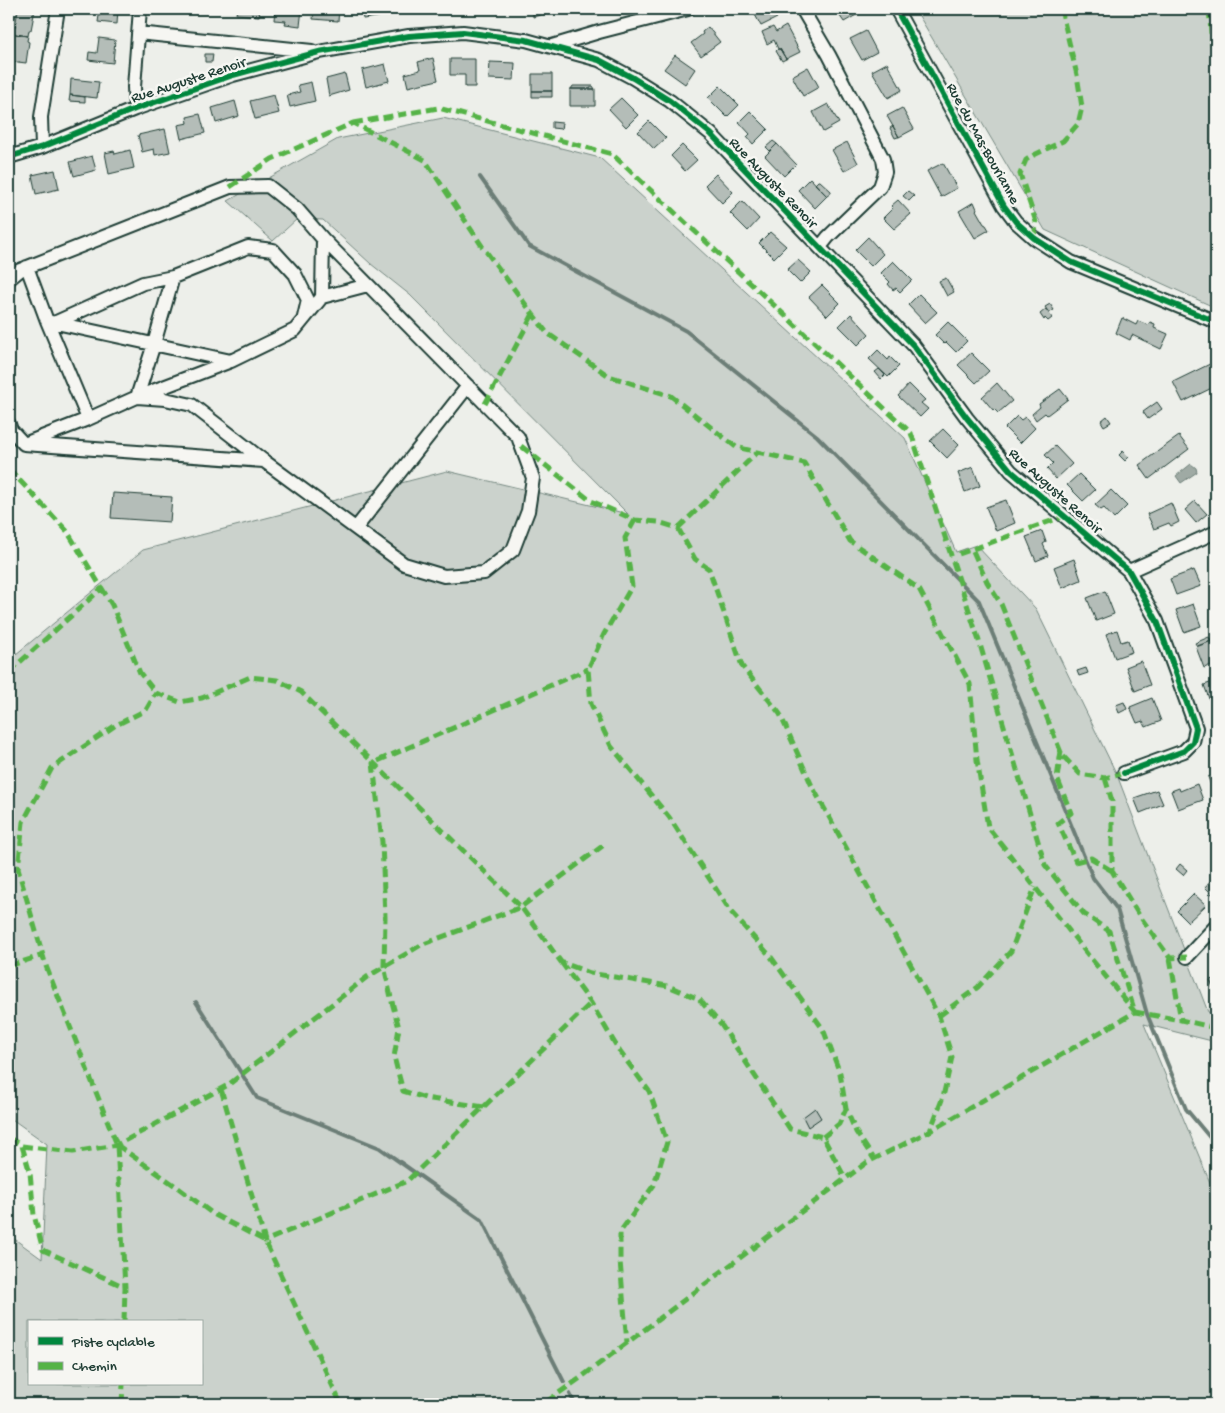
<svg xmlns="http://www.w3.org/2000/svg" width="1225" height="1413" font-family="'Gochi Hand',sans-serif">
	<rect width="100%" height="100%" fill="#edefea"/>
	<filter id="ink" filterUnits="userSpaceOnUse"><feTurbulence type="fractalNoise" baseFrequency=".02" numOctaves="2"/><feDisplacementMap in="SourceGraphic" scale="10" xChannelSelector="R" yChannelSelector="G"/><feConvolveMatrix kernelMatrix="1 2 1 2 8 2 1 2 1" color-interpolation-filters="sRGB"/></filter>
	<g filter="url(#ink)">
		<path fill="#cbd2cc" stroke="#758880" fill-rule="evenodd" d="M915,9H1216V308L1045,230Z
			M443,118L600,158L905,438L956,552L976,545L1036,609L1117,775L1208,1012L1216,1015V1042L1144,1024L1216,1197V1404H9V1235L42,1259L47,1144L9,1117V657L10,659L143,550L447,471L628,514L410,295L371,264L323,220L297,219L273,241L228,201L338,139ZM29,1322H201V1384H29Z"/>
		<path fill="#9faaa4" stroke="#6c7e77" d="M1191,464L1196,468L1197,472L1181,483L1176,476Z"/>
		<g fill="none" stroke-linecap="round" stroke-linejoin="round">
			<path stroke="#6c7e77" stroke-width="4" d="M480,177L529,246L686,331L817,436L979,601L1093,878L1117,909L1147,1014L1186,1109L1216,1145
				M196,1002L257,1098L380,1148L482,1220L564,1382
				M570,1394L575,1404"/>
		</g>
		<path fill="#b4bdb8" stroke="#1f3d34" d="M18,9H35L31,30H29L28,36L9,33L10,27H15Z
			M100,9H118L117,24L98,22Z
			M237,9H260L259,16L236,14Z
			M275,9H302L300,26L285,24L286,21L274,20Z
			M314,9H339L338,21L313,19Z
			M361,9H382L383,16L363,19Z
			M531,9H551L533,13Z
			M573,9H592L574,13Z
			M752,9H772L777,18L761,26Z
			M835,9H855L858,14L844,22Z
			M546,10L547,13L533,17V13Z
			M786,26L800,52L786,59L780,49H778L774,40L767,44L762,32L773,27L776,32Z
			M708,27L720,42L701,56L691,43L703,34L702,32Z
			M866,31L877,52L862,60L850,39Z
			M9,33L28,36L27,41L29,42L26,63L10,61L13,39L9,38Z
			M99,38L115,40L113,63L88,60L89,52L97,53Z
			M778,49H780L786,59L782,61L776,51Z
			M205,54H213L212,62H205Z
			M675,55L695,69L685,84L664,69Z
			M433,58L438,80L408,87L405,74L420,70L418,62Z
			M450,59H475V87H465V75H450Z
			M490,62L515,63L514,80L489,79Z
			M887,63L902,90L888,98L872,71Z
			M385,64L389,81L366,87L362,70Z
			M808,67L819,87L803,96L792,76Z
			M345,74L349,90L329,96L326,79Z
			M532,74H552V91H532Z
			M71,79L99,82L97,98L70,95Z
			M311,82L315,101L290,107L287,95L300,92L298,85Z
			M573,86H593L595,89H571Z
			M720,86L739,105L727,117L708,98Z
			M570,89H595V106H570Z
			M532,91H552V97H532Z
			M70,95L85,97V102L69,101Z
			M274,95L279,113L255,119L250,101Z
			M621,98L638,115L626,127L609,109Z
			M235,101L239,116L216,123L212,108Z
			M828,104L839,123L823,132L813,112Z
			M902,108L914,129L899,137L887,116Z
			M750,111L768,129L753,144L747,137L750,134L739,122Z
			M200,114L205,133L181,139L178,125L188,123L187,117Z
			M649,121L666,138L654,149L638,132Z
			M552,122L562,123L561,129L552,128Z
			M893,126L899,137H898L895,138L890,128Z
			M165,129L170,152L155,155L154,149L142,152L138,135Z
			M773,141L777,144L770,151L766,147Z
			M847,142L858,163L844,171L832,150Z
			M777,144L796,164L784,176L765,156Z
			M682,145L697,160L685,171L671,156Z
			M130,150L134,168L109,174L105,153L114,151L115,154Z
			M92,156L96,170L74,176L70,162Z
			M943,163L957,188L941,197L927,171Z
			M55,170L59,189L36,194L32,175Z
			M716,174L733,192L722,203L705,185Z
			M810,178L827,196L815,208L798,190Z
			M818,181H820L831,191V193L827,196L815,184Z
			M908,191L914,196L909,201L903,196Z
			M898,200L911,214L894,229L883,218L893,208L891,206Z
			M742,201L759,219L748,231L730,213Z
			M974,202L977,209L976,210L984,224L986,225L989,230L975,238L959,211Z
			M770,232L786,246L774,258L759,243Z
			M868,237L883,254L871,266L855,250Z
			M798,260L811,272L800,283L787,270Z
			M893,261L912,280L900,292L896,288L893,290L888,284L890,282L881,273Z
			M946,278L954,292L947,296L939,281Z
			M822,285L840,303L827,316L809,297Z
			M919,294L937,312L925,323L908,305Z
			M1050,304L1054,310L1049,313L1045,307Z
			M1046,309L1052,318L1048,321L1045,318L1044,320L1040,314Z
			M851,314L869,334L858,345L839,326Z
			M1122,318L1136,325L1138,321L1148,325L1150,322L1155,324L1154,328L1168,334L1161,349L1132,335L1130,340L1116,333Z
			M948,322L967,341L956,352L946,342L944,344L935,335Z
			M878,350L888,360L890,357L899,366L888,377L869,359Z
			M971,353L989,371L976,383L958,365Z
			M1216,361V386L1183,402L1173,382Z
			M879,369L885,375L881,379L875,372Z
			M997,383L1012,401L998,413L994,409L993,410L982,397Z
			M909,384L925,400L921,403L928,409L920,417L898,396Z
			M1060,389L1068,399L1047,415L1045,413L1036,420L1032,414L1040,407L1039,404Z
			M1157,402L1162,409L1148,419L1143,412Z
			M1017,416L1021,420L1025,417L1035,428L1020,443L1005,428Z
			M1107,416L1111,422L1104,426L1101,421Z
			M943,429L959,445L947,458L930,441Z
			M1179,436L1189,449L1149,479L1139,465Z
			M1055,446L1072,464L1056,479L1047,469L1053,463L1045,455Z
			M1123,451L1129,457L1125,461L1119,455Z
			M973,467L980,486L965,492L958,473Z
			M1079,474L1095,490L1083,501L1067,485Z
			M1111,490L1127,506L1114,519L1104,508L1101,510L1095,505Z
			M113,493L172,497L170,522L111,518Z
			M1006,500L1015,523L996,531L986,507Z
			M1195,501L1207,514L1196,523L1185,510Z
			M1171,503L1179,522L1171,526L1169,523L1154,529L1147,514Z
			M1042,531L1046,542L1043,544L1048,556L1036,561L1026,537Z
			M1074,559L1081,580L1062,588L1054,567Z
			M1194,570L1201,586L1176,595L1170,579Z
			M1105,591L1114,614L1096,621L1087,598Z
			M1193,604L1201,626L1184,632L1176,610Z
			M1117,630L1121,642L1128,640L1132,652L1115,658L1106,634Z
			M1209,637L1211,641L1197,646L1195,643Z
			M1212,641L1216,652V663L1204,668L1196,647Z
			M1141,661L1150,685L1135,691L1126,667Z
			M1086,668L1088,673L1079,676L1077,671Z
			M1216,681V705L1212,707L1204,685Z
			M1152,698L1161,721L1146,727L1143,721L1137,723L1130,707Z
			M1124,702L1127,709L1119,713L1116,705Z
			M1216,774V790L1213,791L1208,777Z
			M1197,784L1203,800L1178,809L1171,791L1179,788L1180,791Z
			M1157,790L1163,804L1140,813L1134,798Z
			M1180,864L1187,870L1183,875L1176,869Z
			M1216,874V898L1205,887Z
			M1194,894L1206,905L1188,922L1177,911Z
			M1216,978V995L1210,980Z
			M815,1108L821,1118L808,1127L803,1117Z"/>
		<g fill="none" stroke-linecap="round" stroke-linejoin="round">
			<defs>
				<path id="minor" d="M802,9L829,55L883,159L885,172L880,187L828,237L820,247
					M896,9L1004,206L1016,222L1034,238L1071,262L1216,322
					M138,33L312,51
					M552,46L599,32L688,9
					M135,109L134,87L140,9
					M42,147L41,117L58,9
					M9,157L42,147L135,109L233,75L319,52L409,36L463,32L526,40L599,60L633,78L670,101L711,134L914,346L967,418L1011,471L1129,571L1157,621L1196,728L1193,742L1184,751L1124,773
					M9,279L20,270L230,187L268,186L297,209L323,239L322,297L295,330L231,361L47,321L27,267
					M322,297L368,285
					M47,321L88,419L137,397L231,361
					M54,323L143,283L173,277
					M9,424L11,430L24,444L264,461L192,405L165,399L137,397L154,344L173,277L248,247L273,250L295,274L308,300L304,317
					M29,442L88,419
					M264,461L404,564L444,576L484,573L513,550L528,511L533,478L518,437L323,239
					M356,528L468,386
					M1129,571L1216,532
					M1187,957L1216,926"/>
			</defs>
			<use href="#minor" stroke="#1f3d34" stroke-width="16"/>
			<use href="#minor" stroke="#f6f6f2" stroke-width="12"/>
			<path stroke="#55b346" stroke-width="5" stroke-dasharray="10 5" stroke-linecap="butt" d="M1209,9L1212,43L1216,64
				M353,123L438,108L612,154L911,433L979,641L1045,865L1084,914L1109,931L1135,1012L1181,1020
				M230,187L272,159L353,123L425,160L482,246L547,333L609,376L671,396L736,447L804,463L850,541L919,589L970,684L977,760L988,827L1088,955L1135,1012L930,1131L866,1163L579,1379L543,1404
				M1034,238L1036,222L1020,174L1026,160L1034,155L1063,141L1078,124L1082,107L1077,75L1061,9
				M485,404L533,314
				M521,446L591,501L635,520L658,522L678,528L695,559L709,569L742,666L780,714L812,786L939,1016L952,1057L943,1097L930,1131
				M9,469L67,531L112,605L140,673L156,693L180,702L202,698L250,677L277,680L301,692L521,907L561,962L590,973L668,986L699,999L722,1026L790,1129L823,1137L844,1176
				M635,520L625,538L632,586L604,634L588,669L591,704L611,746L669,817L731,912L771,957L823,1029L840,1073L846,1109L856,1132L874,1159
				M678,528L758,452
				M973,551L987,582L1001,604L1062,755L1080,774L1105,778L1124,773
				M959,554L1065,516
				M9,672L102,588
				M1061,751L1057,778L1071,813L1058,823L1076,862
				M1105,778L1112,801V871L1139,915L1170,958L1187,957
				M1075,862L1091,858L1112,871
				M1170,958L1181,1020L1216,1028
				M561,962L591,1003L620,1052L649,1091L667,1142L654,1185L620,1232V1261L627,1343
				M9,966L43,955
				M939,1016L978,987L1011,951L1035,887
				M221,1089L265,1241L407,1181L591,1003
				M484,1107L425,1098L403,1091L394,1057L399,1028L392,1002L384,966L385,917L382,842L373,763L588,669
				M823,1137L839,1124L846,1109
				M9,1138L22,1146L30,1173L34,1215L43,1250L125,1287
				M117,1145L177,1187L213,1214L265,1241L341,1404
				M22,1146L73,1152L117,1145L228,1085L367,977L421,945L521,907L604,845
				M124,1322L125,1287L117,1145L46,966L18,869L23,822L52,768L116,725L146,710L156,693
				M122,1404L123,1384"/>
			<defs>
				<path id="cycleway" d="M896,9L1004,206L1016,222L1034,238L1071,262L1216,322
					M9,157L42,147L135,109L233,75L319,52L409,36L463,32L526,40L599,60L633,78L670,101L711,134L914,346L967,418L1011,471L1129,571L1157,621L1196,728L1193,742L1184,751L1124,773"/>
			</defs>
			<use href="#cycleway" stroke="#f6f6f2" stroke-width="9"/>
			<use href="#cycleway" stroke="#00873e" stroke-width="6"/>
		</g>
	</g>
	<g text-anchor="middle" stroke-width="5" stroke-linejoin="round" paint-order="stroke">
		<g font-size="15" fill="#1f3d34" stroke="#f6f6f2">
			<text transform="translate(188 79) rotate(-18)" y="5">Rue Auguste Renoir</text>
			<text transform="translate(984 143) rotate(61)" y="5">Rue du Mas-Bourianne</text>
			<text transform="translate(774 182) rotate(46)" y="5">Rue Auguste Renoir</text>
			<text transform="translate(1056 490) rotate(42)" y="5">Rue Auguste Renoir</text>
		</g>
	</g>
	<rect width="1225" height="1413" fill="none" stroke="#f6f6f2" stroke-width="30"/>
	<rect x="15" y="15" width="1195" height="1383" fill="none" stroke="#1f3d34" stroke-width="2" filter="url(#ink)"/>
	<rect x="28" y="1320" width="175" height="65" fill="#f6f6f2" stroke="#a0aca6"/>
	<rect x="38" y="1337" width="25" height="8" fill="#00873e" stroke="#a0aca6"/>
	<text x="72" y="1346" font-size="15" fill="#1f3d34">Piste cyclable</text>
	<rect x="38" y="1362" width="25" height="8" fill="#55b346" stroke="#a0aca6"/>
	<text x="72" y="1370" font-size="15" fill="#1f3d34">Chemin</text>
</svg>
